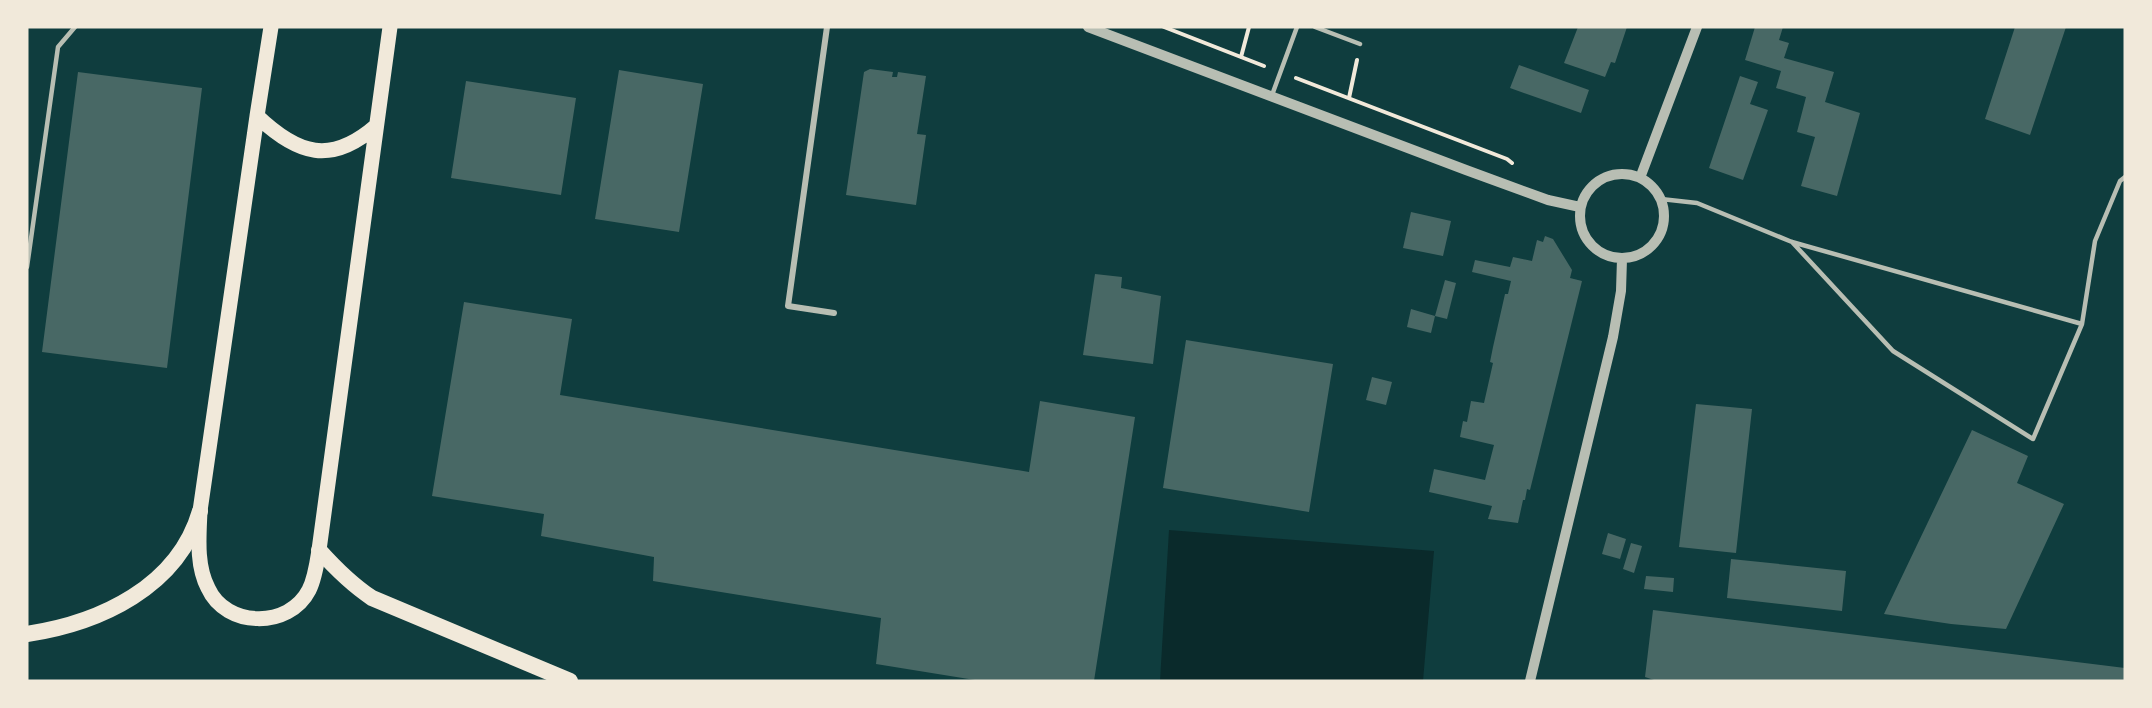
<svg xmlns="http://www.w3.org/2000/svg" width="2152" height="708" font-family="Poppins,sans-serif">
	<rect width="100%" height="100%" fill="#0f3d3e"/>
	<path fill="#0a2a2b" d="M1169,530L1434,551L1423,681H1160Z"/>
	<path fill="#486865" d="M1578,27H1627L1615,63L1611,62L1605,77L1564,63Z
		M1755,27H1783L1779,40L1789,43L1784,58L1834,72L1825,102L1860,113L1837,196L1801,186L1815,137L1797,132L1806,97L1776,88L1781,71L1745,60Z
		M2015,27H2066L2030,135L1985,119Z
		M1519,65L1589,90L1581,113L1510,88Z
		M870,69L893,72L892,77H897L898,72L926,76L917,134L926,135L916,205L846,195L864,72Z
		M619,70L703,84L679,232L595,219Z
		M78,72L202,88L167,368L42,352Z
		M1740,76L1758,82L1750,104L1768,110L1743,180L1709,168Z
		M466,81L576,98L561,195L451,178Z
		M1411,212L1451,221L1443,256L1403,248Z
		M1545,236L1553,239L1572,270L1570,278L1582,281L1530,490L1527,489L1525,500H1523L1518,523L1488,519L1492,506L1429,492L1434,469L1485,480L1494,445L1460,437L1463,421L1467,422L1471,401L1484,403L1493,363L1490,362L1493,347L1505,294H1508L1511,281L1472,272L1475,260L1510,267L1513,257L1532,261L1537,240L1543,242Z
		M1095,274L1122,277L1121,288L1161,296L1153,364L1083,355Z
		M1445,280L1456,283L1447,319L1435,316L1431,333L1407,327L1411,309L1435,316Z
		M464,302L572,319L560,395L1029,472L1040,401L1135,417L1094,681H981L876,664L881,618L653,581L654,557L541,536L544,514L432,496Z
		M1186,340L1333,364L1309,512L1163,488Z
		M1372,377L1392,382L1386,405L1366,400Z
		M1696,404L1752,409L1736,553L1679,547Z
		M1972,430L2028,456L2017,483L2064,504L2006,629L1951,624L1884,614Z
		M1608,533L1626,539L1620,559L1602,554Z
		M1631,543L1642,546L1634,573L1623,569Z
		M1731,559L1846,571L1842,611L1727,598Z
		M1646,576L1674,578L1673,592L1644,589Z
		M1653,610L2125,668V681H1657L1645,677Z"/>
	<g fill="none" stroke-linecap="round" stroke-linejoin="round">
		<path stroke="#f1e9da" stroke-width="4" d="M1164,27L1264,66
			M1241,57L1249,27
			M1296,78L1507,159L1512,163
			M1349,98L1357,60"/>
		<path stroke="#b8beb3" stroke-width="4.5" d="M1315,27L1360,44
			M1272,95L1297,27
			M1661,199L1697,203L1792,242L2082,324L2033,439L1893,351L1792,242
			M27,267L58,47L75,27
			M2082,324L2095,241L2120,181L2125,177"/>
		<path stroke="#b8beb3" stroke-width="6" d="M827,27L788,306L834,313"/>
		<path stroke="#b8beb3" stroke-width="10" d="M1088,27L1466,170L1548,200L1580,207
			M1580 216a42 42 0 1 1 84 0a42 42 0 1 1-84 0Z
			M1640,178L1697,27
			M1530,681L1613,337L1621,291L1622,259"/>
		<path stroke="#f1e9da" stroke-width="15" d="M271,27L257,116C298,155 331,165 376,126
			M257,116L200,511C199,536 196,565 208,588C226,628 289,629 309,590C315,578 317,563 319,550L390,27"/>
		<path stroke="#f1e9da" stroke-width="16" d="M319,550C336,569 351,584 372,598L570,681
			M27,634C100,623 178,587 200,511"/>
	</g>
	<rect width="2152" height="708" fill="none" stroke="#f1e9da" stroke-width="57"/>
</svg>
